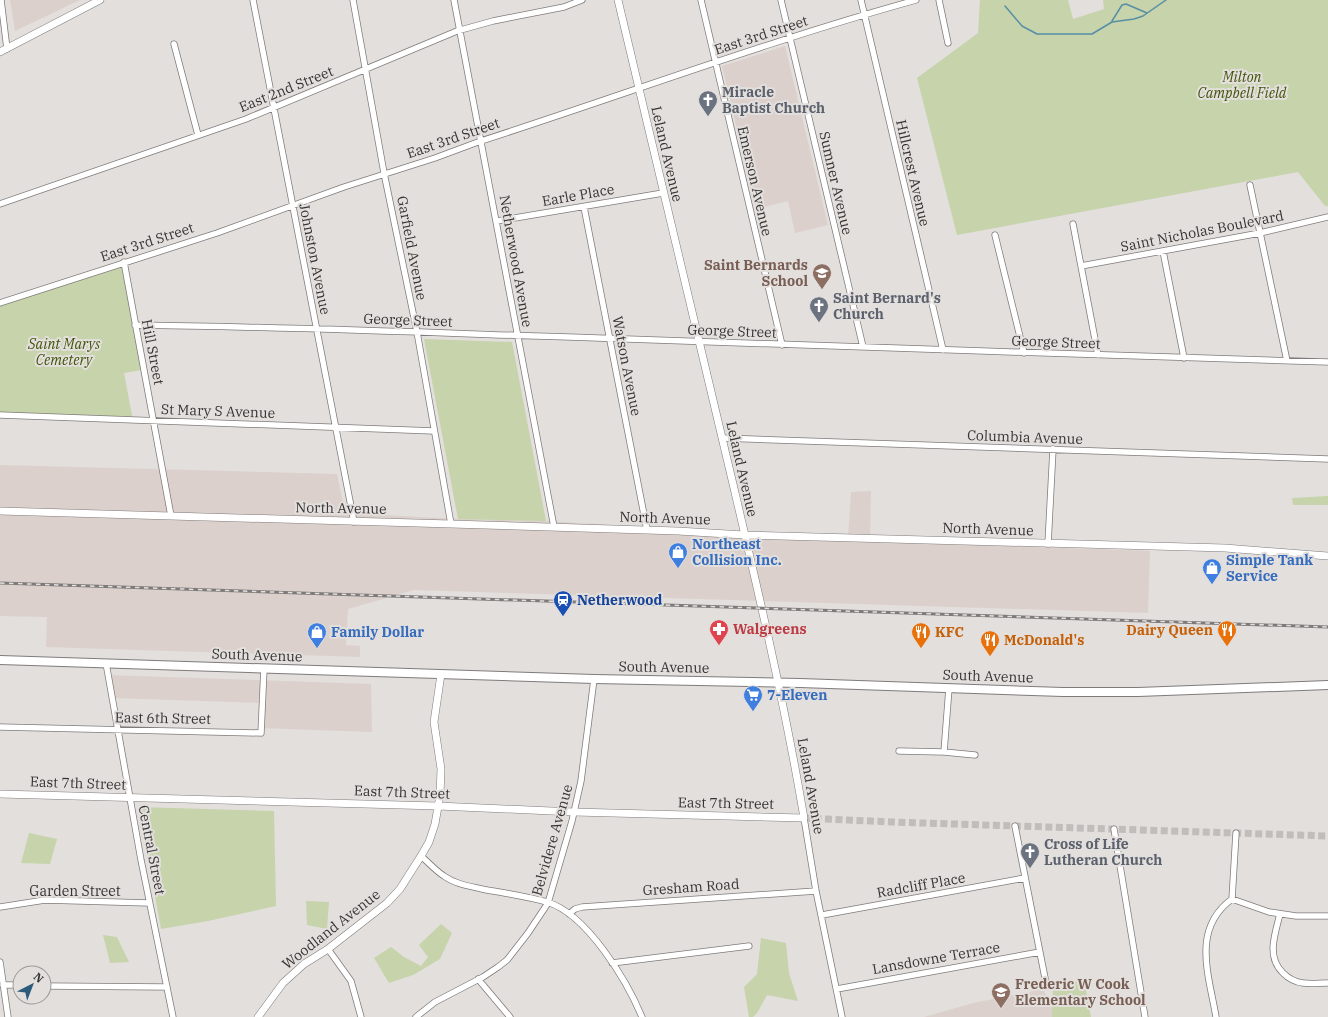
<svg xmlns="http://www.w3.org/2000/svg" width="1328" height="1017" font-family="'IBM Plex Serif',serif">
	<rect width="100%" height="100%" fill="#e3dfdd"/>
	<path fill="#dbd0cb" d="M10,0H80L15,31Z
		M785,46L828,225L795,233L788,201L756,209L722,66Z
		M0,465L337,474L345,513L458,519L546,521L848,539L851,492L871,491L870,541L1150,551L1148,613L414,590L348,609L346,645L360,646V657L46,647L47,617L0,616Z
		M106,675L371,684L372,732L259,728L261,703L111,698Z
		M1043,989L1056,1017H924L973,1003Z"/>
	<path fill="#c6d3ab" d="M980,0H1068L1073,19L1104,9L1103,0H1328V206H1325L1298,172L957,235L917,78L978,33Z
		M122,264L142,370L124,373L133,421L0,418V305Z
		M424,339L512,342L546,521L458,519Z
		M1328,496V505H1293L1292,498Z
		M139,807L274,811L276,906L208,921L161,929Z
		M29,833L57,839L50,864L21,863Z
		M306,901L329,902L327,929L307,925Z
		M441,924L452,933L440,959L413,975L389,983L374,958L391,947L404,957L421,966L428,957L419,945Z
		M103,935L117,937L129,962L110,963Z
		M761,938L786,943L789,973L798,1001L767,995L757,1013L753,1017H749L744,987L757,974Z
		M1084,980L1091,1017H1052L1053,986Z"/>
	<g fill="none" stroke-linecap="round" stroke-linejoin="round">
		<path stroke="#578fa5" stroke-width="1.5" d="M1005,6L1022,26L1037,34H1092L1112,22L1134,19L1143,16L1166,0
			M1112,21L1122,5L1126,4L1147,13"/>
		<path stroke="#c0bdbb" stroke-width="7" stroke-dasharray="7 3.5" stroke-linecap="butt" d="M804,818L892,822L1328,836"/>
		<defs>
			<path id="minor" d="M1,0L7,49
				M253,0L354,522
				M353,0L384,173L417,332L451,524
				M454,0L554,527
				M701,0L782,345
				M781,0L863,347
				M861,0L943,350
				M939,0L948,43
				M174,44L198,135
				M1250,185L1287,361
				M0,204L246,119L457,31L493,21L564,7L582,0
				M584,207L647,530
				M497,221L663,193
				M1073,224L1098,355
				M995,235L1024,353
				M1163,251L1184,358
				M124,262L171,516
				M1081,266L1260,233L1328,217
				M0,303L217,233L344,187L435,158L478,142C624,95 768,41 916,0
				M135,325C299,327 463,334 627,339C861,347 1094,355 1328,362
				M0,415L434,431
				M722,438L1328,459
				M1048,544L1053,449
				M106,663L141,860L173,1017
				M0,727L261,733L264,668
				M899,751L944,752L975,755
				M944,752L949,688
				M804,818L816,891L842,1017
				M1015,826L1046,983
				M1114,829L1145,1017
				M421,856C429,863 436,871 444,876C455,884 469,886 482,889C503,893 526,896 547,902C587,914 627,981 642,1017
				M1232,899L1269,912L1296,916H1328
				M0,907L45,900L149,903
				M569,914L575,909L582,907L816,891
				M1280,914C1275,934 1266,957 1283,973C1289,979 1295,982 1303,983C1311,984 1320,983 1328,983
				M822,915L1025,878
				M328,949L351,981L361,1017
				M0,962L8,1017
				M612,963L749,946
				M478,979L510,1017
				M3,985H20
				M44,986L167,987
				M837,989L1040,952
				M416,1017L435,1002L483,977L498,967L507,960L528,933L548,903L572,821L581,781L594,679
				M1216,1017C1209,975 1191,929 1232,899L1236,833"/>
			<path id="tertiary" d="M0,52L100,0
				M0,511L451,524L678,531L744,535L1225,548L1328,556
				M0,794L438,806L574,812L804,818C785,705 759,595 733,484C695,322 655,161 618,0
				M258,1017L283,983L304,964L328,949L387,903L400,889L421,856L429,842L435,824L440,795L441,769L434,722L441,674"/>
			<path id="secondary" d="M0,660L594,679L800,683L1063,692H1138L1328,685"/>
		</defs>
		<use href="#minor" stroke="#7f7b7a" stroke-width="7"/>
		<use href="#tertiary" stroke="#7f7b7a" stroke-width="8"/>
		<use href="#secondary" stroke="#7f7b7a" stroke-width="10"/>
		<use href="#minor" stroke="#fff" stroke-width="5.5"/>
		<use href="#tertiary" stroke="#fff" stroke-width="7"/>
		<use href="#secondary" stroke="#fff" stroke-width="8"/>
		<defs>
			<path id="rail" d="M0,583L1328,627"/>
		</defs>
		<use href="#rail" stroke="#7d7a79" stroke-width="3"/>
		<use href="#rail" stroke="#e3dfdd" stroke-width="1.5" stroke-dasharray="4.5" stroke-linecap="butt"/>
	</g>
	<defs>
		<symbol id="church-pin" viewBox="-11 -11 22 30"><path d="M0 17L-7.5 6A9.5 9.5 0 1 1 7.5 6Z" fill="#6b7280" stroke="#e3dfdd"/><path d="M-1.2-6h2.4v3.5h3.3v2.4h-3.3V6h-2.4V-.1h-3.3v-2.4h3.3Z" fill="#fff"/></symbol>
		<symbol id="school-pin" viewBox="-11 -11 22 30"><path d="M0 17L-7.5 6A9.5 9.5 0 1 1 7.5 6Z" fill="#8d6e63" stroke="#e3dfdd"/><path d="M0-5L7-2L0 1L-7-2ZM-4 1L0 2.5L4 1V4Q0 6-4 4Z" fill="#fff"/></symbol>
		<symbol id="shop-pin" viewBox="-11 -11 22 30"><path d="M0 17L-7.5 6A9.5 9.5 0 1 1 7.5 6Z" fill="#3f7fe0" stroke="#e3dfdd"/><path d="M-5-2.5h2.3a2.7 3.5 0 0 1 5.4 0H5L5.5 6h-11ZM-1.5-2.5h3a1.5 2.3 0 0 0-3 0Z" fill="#fff"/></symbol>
		<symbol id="station-pin" viewBox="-11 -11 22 30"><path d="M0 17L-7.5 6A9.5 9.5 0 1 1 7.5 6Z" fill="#1a4fb4" stroke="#e3dfdd"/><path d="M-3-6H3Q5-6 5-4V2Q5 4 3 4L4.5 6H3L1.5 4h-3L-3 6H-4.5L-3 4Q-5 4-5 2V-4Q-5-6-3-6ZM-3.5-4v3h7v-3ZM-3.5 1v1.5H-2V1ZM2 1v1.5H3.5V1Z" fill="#fff"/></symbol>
		<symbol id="pharmacy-pin" viewBox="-11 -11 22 30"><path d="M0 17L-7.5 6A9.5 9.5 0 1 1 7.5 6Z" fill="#e0444e" stroke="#e3dfdd"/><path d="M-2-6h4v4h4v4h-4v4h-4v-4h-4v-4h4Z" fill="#fff"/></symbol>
		<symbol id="restaurant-pin" viewBox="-11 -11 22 30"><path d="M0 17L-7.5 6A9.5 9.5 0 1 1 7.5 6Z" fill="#e8710a" stroke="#e3dfdd"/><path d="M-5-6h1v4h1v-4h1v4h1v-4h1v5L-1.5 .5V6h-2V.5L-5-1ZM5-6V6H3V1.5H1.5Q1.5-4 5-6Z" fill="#fff"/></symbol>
		<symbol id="supermarket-pin" viewBox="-11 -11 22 30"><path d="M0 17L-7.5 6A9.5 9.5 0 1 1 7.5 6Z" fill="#3f7fe0" stroke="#e3dfdd"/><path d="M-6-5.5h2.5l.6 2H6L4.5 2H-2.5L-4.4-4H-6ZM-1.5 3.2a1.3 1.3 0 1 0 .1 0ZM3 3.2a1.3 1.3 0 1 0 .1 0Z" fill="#fff"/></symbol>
	</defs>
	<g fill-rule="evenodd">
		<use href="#church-pin" x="697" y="89" width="22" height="30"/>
		<use href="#school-pin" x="811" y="262" width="22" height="30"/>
		<use href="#church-pin" x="808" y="295" width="22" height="30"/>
		<use href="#shop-pin" x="667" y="541" width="22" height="30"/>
		<use href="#shop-pin" x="1201" y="557" width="22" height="30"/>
		<use href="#station-pin" x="552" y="589" width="22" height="30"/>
		<use href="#pharmacy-pin" x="708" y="618" width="22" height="30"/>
		<use href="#restaurant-pin" x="1216" y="619" width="22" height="30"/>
		<use href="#shop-pin" x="306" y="621" width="22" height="30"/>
		<use href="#restaurant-pin" x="910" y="621" width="22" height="30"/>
		<use href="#restaurant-pin" x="979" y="629" width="22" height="30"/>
		<use href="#supermarket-pin" x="742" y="684" width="22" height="30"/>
		<use href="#church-pin" x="1019" y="841" width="22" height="30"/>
		<use href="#school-pin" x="990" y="981" width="22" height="30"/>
	</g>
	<g text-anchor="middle" stroke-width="4" stroke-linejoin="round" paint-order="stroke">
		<g font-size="14" fill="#353333" stroke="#e3dfdd">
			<text transform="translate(761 35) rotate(-18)" y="5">East 3rd Street</text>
			<text transform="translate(286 89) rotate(-22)" y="5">East 2nd Street</text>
			<text transform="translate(453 138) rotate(-19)" y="5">East 3rd Street</text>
			<text transform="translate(667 154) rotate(77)" y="5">Leland Avenue</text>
			<text transform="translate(913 173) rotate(77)" y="5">Hillcrest Avenue</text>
			<text transform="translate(755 181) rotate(77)" y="5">Emerson Avenue</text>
			<text transform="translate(836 183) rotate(77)" y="5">Sumner Avenue</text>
			<text transform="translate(578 195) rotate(-10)" y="5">Earle Place</text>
			<text transform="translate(1202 231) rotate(-11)" y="5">Saint Nicholas Boulevard</text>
			<text transform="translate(147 242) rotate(-18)" y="5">East 3rd Street</text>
			<text transform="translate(412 248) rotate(79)" y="5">Garfield Avenue</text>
			<text transform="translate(315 259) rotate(79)" y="5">Johnston Avenue</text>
			<text transform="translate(516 261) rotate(80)" y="5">Netherwood Avenue</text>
			<text transform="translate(408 320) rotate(2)" y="5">George Street</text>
			<text transform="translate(732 331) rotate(2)" y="5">George Street</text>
			<text transform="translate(1056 342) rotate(2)" y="5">George Street</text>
			<text transform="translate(153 352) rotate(79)" y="5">Hill Street</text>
			<text transform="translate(627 366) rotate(79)" y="5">Watson Avenue</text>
			<text transform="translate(218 411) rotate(2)" y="5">St Mary S Avenue</text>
			<text transform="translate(1025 437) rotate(2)" y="5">Columbia Avenue</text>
			<text transform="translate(742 469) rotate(77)" y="5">Leland Avenue</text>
			<text transform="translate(341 508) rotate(1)" y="5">North Avenue</text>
			<text transform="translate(665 518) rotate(2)" y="5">North Avenue</text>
			<text transform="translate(988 529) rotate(2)" y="5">North Avenue</text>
			<text transform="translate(257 655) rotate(2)" y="5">South Avenue</text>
			<text transform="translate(664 667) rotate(1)" y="5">South Avenue</text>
			<text transform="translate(988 676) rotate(2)" y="5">South Avenue</text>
			<text transform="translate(163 718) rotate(1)" y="5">East 6th Street</text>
			<text transform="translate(78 783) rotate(2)" y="5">East 7th Street</text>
			<text transform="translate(811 786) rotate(80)" y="5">Leland Avenue</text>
			<text transform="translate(402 792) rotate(2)" y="5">East 7th Street</text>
			<text transform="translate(726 803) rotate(1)" y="5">East 7th Street</text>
			<text transform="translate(552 840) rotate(-74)" y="5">Belvidere Avenue</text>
			<text transform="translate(152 850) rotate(79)" y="5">Central Street</text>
			<text transform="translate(921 885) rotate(-10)" y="5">Radcliff Place</text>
			<text transform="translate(691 887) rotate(-4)" y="5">Gresham Road</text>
			<text x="75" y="896">Garden Street</text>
			<text transform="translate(331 929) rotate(-38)" y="5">Woodland Avenue</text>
			<text transform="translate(936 958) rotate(-10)" y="5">Lansdowne Terrace</text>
		</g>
		<g font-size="14" font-style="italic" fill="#435509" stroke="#e3dfdd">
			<text x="1242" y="82">Milton<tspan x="1242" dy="16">Campbell Field</tspan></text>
			<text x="64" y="349">Saint Marys<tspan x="64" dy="16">Cemetery</tspan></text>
		</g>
		<g font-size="14" font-weight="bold" fill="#5b616d" stroke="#e3dfdd" text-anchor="start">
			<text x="722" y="97">Miracle<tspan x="722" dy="16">Baptist Church</tspan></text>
			<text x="833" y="303">Saint Bernard's<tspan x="833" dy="16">Church</tspan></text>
			<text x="1044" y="849">Cross of Life<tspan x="1044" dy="16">Lutheran Church</tspan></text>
		</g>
		<g font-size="14" font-weight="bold" fill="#785e54" stroke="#e3dfdd" text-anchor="end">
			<text x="808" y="270">Saint Bernards<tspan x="808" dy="16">School</tspan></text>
			<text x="1015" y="989" text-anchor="start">Frederic W Cook<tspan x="1015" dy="16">Elementary School</tspan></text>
		</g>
		<g font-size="14" font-weight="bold" fill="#366cbe" stroke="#e3dfdd" text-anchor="start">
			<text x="692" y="549">Northeast<tspan x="692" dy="16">Collision Inc.</tspan></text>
			<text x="1226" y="565">Simple Tank<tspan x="1226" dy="16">Service</tspan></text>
			<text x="331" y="637">Family Dollar</text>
			<text x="767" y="700">7-Eleven</text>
		</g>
		<g font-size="14" font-weight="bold" fill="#164399" stroke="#e3dfdd" text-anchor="start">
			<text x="577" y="605">Netherwood</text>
		</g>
		<g font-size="14" font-weight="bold" fill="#be3a42" stroke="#e3dfdd" text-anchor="start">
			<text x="733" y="634">Walgreens</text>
		</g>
		<g font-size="14" font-weight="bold" fill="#c56008" stroke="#e3dfdd" text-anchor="start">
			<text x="1213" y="635" text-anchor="end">Dairy Queen</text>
			<text x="935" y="637">KFC</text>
			<text x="1004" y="645">McDonald's</text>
		</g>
	</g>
	<g transform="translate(32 985) rotate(42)"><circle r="19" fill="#e3dfdd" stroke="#9d9a99"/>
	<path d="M0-3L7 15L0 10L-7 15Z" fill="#2c5c7a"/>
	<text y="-6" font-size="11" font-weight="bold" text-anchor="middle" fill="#353333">N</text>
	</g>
</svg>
